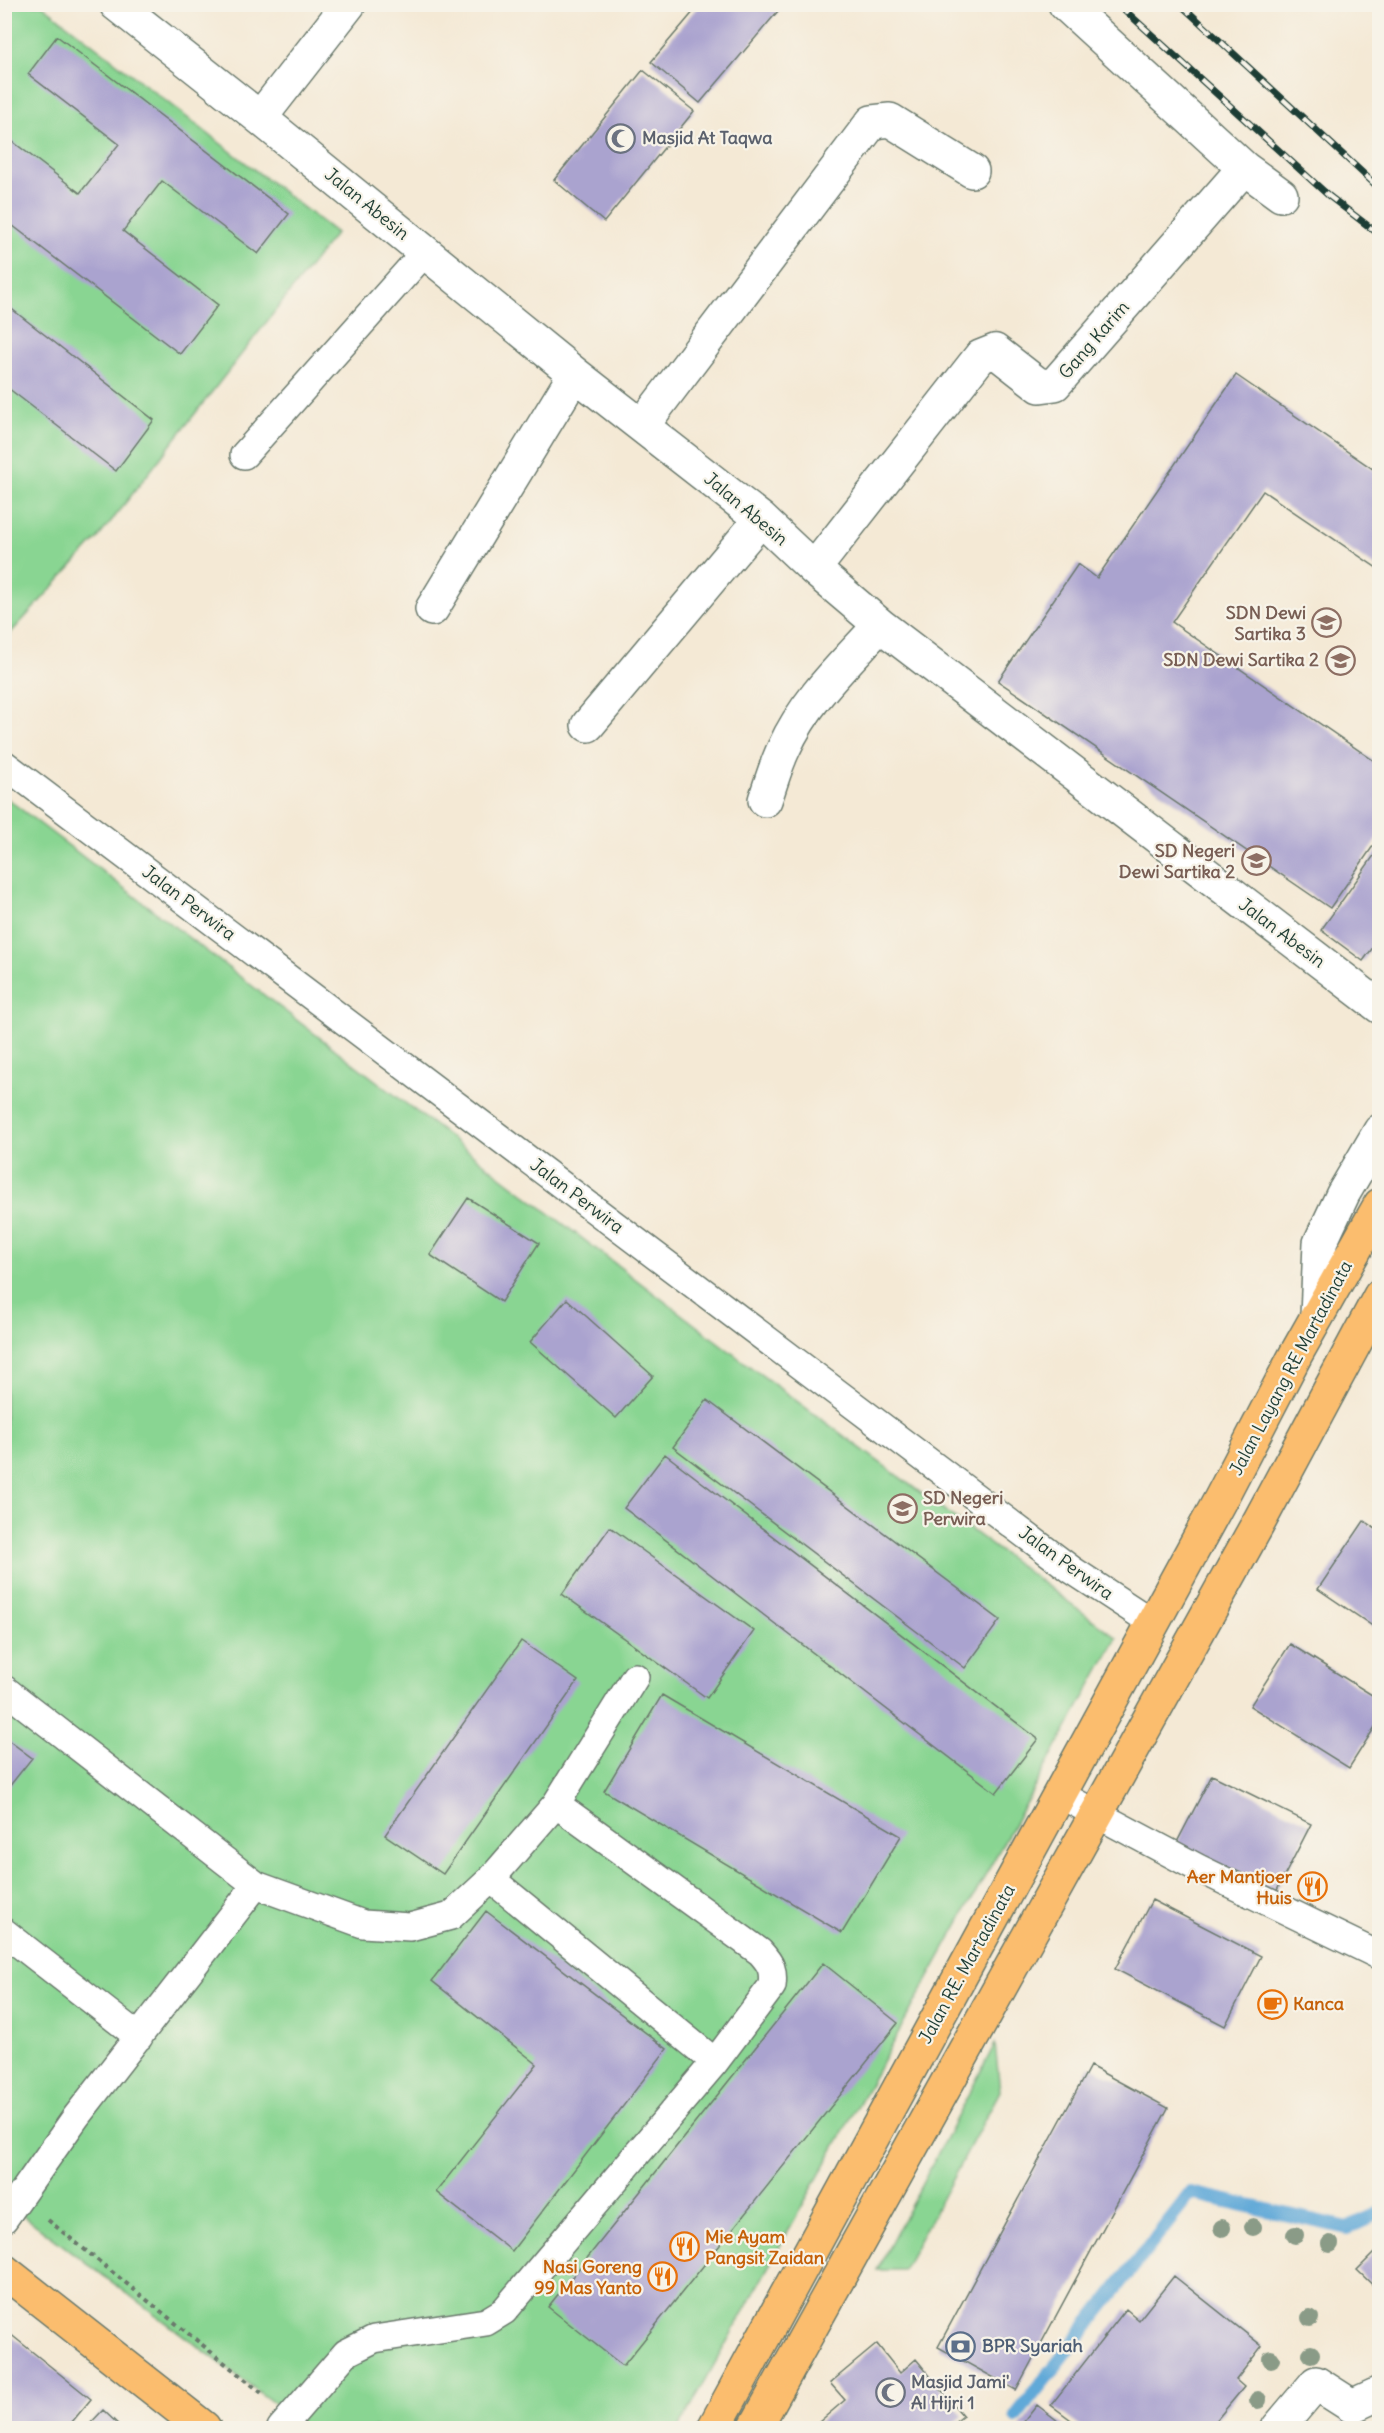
<svg xmlns="http://www.w3.org/2000/svg" width="1384" height="2433" font-family="Delius,sans-serif">
	<rect width="100%" height="100%" fill="#f7f3e8"/>
	<filter id="ink" filterUnits="userSpaceOnUse"><feTurbulence type="fractalNoise" baseFrequency=".0167" numOctaves="2"/><feDisplacementMap in="SourceGraphic" scale="12" xChannelSelector="R" yChannelSelector="G"/><feConvolveMatrix kernelMatrix="1 2 1 2 8 2 1 2 1" color-interpolation-filters="sRGB"/></filter>
	<filter id="wash" filterUnits="userSpaceOnUse"><feTurbulence type="fractalNoise" baseFrequency=".008" numOctaves="4" result="noise"/><feDisplacementMap in="SourceGraphic" scale="24" xChannelSelector="R" yChannelSelector="G"/><feGaussianBlur stdDeviation="1.35" result="paint"/><feColorMatrix in="noise" values="0 0 0 0 0 0 0 0 0 0 0 0 0 0 0 0 0 1.4 0 .05"/><feComposite in="paint" operator="in"/></filter>
	<g filter="url(#wash)">
		<rect width="100%" height="100%" fill="#f4e9d5"/>
		<path fill="#89d592" stroke="#548963" stroke-width="1.5" d="M5,5H42L336,233L98,538L5,639Z
			M5,797L740,1359L1117,1638L679,2428H307L5,2202Z
			M995,2044L1000,2091L903,2270H877Z"/>
		<g fill="none" stroke-linecap="round" stroke-linejoin="round">
			<path stroke="#61a9d8" stroke-width="14" d="M1016,2416L1191,2193L1347,2228L1380,2213"/>
		</g>
		<g id="blocks">
			<path fill="#aaa3cf" d="M700,4H784L700,103L651,62Z
				M57,36L289,214L258,254L162,181L123,231L218,305L180,354L4,219V135L80,193L119,144L28,74Z
				M643,70L694,111L604,222L554,180Z
				M4,303L154,420L116,471L4,385Z
				M1236,375L1380,474V570L1263,491L1172,622L1380,765V836L1330,908L998,681L1078,564L1097,578Z
				M1380,847V938L1363,961L1321,930Z
				M468,1198L539,1243L501,1302L430,1255Z
				M567,1299L653,1376L616,1418L530,1342Z
				M707,1400L1000,1620L965,1668L673,1447Z
				M665,1454L1038,1739L996,1793L624,1508Z
				M1364,1521L1380,1532V1631L1318,1589Z
				M610,1527L754,1631L707,1698L562,1594Z
				M521,1641L578,1681L443,1874L385,1835Z
				M1290,1644L1380,1700V1719L1349,1768L1250,1706Z
				M662,1695L901,1836L842,1933L604,1791Z
				M4,1737L32,1758L4,1793Z
				M1212,1775L1311,1824L1273,1898L1174,1848Z
				M1152,1900L1261,1956L1225,2026L1115,1969Z
				M486,1911L667,2049L512,2251L436,2192L537,2064L432,1981Z
				M823,1963L898,2023L623,2366L548,2307Z
				M1090,2066L1168,2108L1016,2390L938,2347Z
				M1380,2247V2292L1357,2270Z
				M1174,2276L1262,2346L1236,2380L1244,2387L1210,2428H1082L1051,2405L1126,2309L1139,2320Z
				M4,2329L91,2399L67,2428H4Z
				M877,2344L900,2373L916,2359L963,2416L948,2428H812L845,2400L830,2383Z
				M1037,2405L1067,2428H1019Z
				M103,2410L122,2428H86Z
				M1349,2416L1365,2428H1339Z"/>
		</g>
	</g>
	<g filter="url(#ink)">
		<use href="#blocks" fill-opacity="0" stroke="#6a796c" stroke-width="1.5"/>
		<g fill="none" stroke-linecap="round" stroke-linejoin="round">
			<defs>
				<path id="lane" d="M244,455L425,252
					M4,764L1072,1570L1153,1623
					M4,1689L256,1885L363,1924L410,1927L451,1916L491,1879
					M1059,1794L1198,1868L1380,1956
					M556,1804L491,1879L715,2062
					M4,1932L139,2037
					M4,2219L76,2117L256,1885
					M281,2428L346,2353L374,2339L486,2322L504,2311L715,2062L772,1986C774,1970 771,1964 760,1952L556,1804L635,1677"/>
				<path id="street" d="M116,4L260,118L575,374L761,519L814,569L880,625L1380,1007
					M1065,4L1244,168
					M260,118L349,4
					M642,426L872,122L890,120L972,171
					M814,569L980,357L995,351L1040,386L1055,384L1244,168L1281,195
					M432,609L575,374
					M588,725L761,519
					M765,800C771,783 776,764 784,748C806,699 845,664 880,625
					M1317,1316L1320,1243L1343,1194L1380,1131
					M1278,2428L1316,2383L1352,2406L1380,2393"/>
				<path id="primary" d="M4,2271L204,2428
					M714,2428L1220,1500L1296,1354L1380,1205
					M755,2428L1260,1520L1380,1296"/>
			</defs>
			<use href="#lane" stroke="#6a796c" stroke-width="30"/>
			<use href="#street" stroke="#6a796c" stroke-width="36"/>
			<use href="#primary" stroke="#6a796c" stroke-width="36"/>
			<path stroke="#6a796c" stroke-width="4" stroke-dasharray="4.5 4.5" stroke-linecap="butt" d="M48,2220L263,2394"/>
			<use href="#lane" stroke="#fff" stroke-width="27"/>
			<use href="#street" stroke="#fff" stroke-width="33"/>
			<use href="#primary" stroke="#fbbd6e" stroke-width="33"/>
			<defs>
				<path id="rail" d="M1118,4L1329,196L1380,235
					M1180,4L1380,189"/>
			</defs>
			<use href="#rail" stroke="#1f3d34" stroke-width="7"/>
			<use href="#rail" stroke="#f7f3e8" stroke-width="4.5" stroke-dasharray="14" stroke-linecap="butt"/>
		</g>
		<g fill="#8a9b87">
			<circle cx="1253" cy="2227" r="9"/>
			<circle cx="1222" cy="2228" r="9"/>
			<circle cx="1295" cy="2235" r="9"/>
			<circle cx="1330" cy="2244" r="9"/>
			<circle cx="1310" cy="2318" r="9"/>
			<circle cx="1311" cy="2354" r="9"/>
			<circle cx="1271" cy="2359" r="9"/>
			<circle cx="1258" cy="2400" r="9"/>
		</g>
	</g>
	<defs>
		<symbol id="mosque-ring" viewBox="-11 -11 22 22"><circle r="9.5" fill="#f7f3e8" stroke="#6b7280" stroke-width="1.5"/><path d="M3.5-4.9A6 6 0 1 0 3.5 4.9A5 5 0 1 1 3.5-4.9Z" fill="#6b7280"/></symbol>
		<symbol id="school-ring" viewBox="-11 -11 22 22"><circle r="9.5" fill="#f7f3e8" stroke="#8d6e63" stroke-width="1.5"/><path d="M0-5L7-2L0 1L-7-2ZM-4 1L0 2.5L4 1V4Q0 6-4 4Z" fill="#8d6e63"/></symbol>
		<symbol id="restaurant-ring" viewBox="-11 -11 22 22"><circle r="9.5" fill="#f7f3e8" stroke="#e8710a" stroke-width="1.5"/><path d="M-5-6h1v4h1v-4h1v4h1v-4h1v5L-1.5 .5V6h-2V.5L-5-1ZM5-6V6H3V1.5H1.5Q1.5-4 5-6Z" fill="#e8710a"/></symbol>
		<symbol id="cafe-ring" viewBox="-11 -11 22 22"><circle r="9.5" fill="#f7f3e8" stroke="#e8710a" stroke-width="1.5"/><path d="M-5.5-4.5H6V0H3Q3 3.5 0 3.5H-2.5Q-5.5 3.5-5.5 0ZM3-3.2v2h1.7v-2ZM-6 4.5H4V6H-6Z" fill="#e8710a"/></symbol>
		<symbol id="bank-ring" viewBox="-11 -11 22 22"><circle r="9.5" fill="#f7f3e8" stroke="#5c6f8a" stroke-width="1.5"/><path d="M-6-4H6V4H-6ZM0-2.3a2.3 2.3 0 1 0 0 4.6a2.3 2.3 0 1 0 0-4.6Z" fill="#5c6f8a"/></symbol>
	</defs>
	<g fill-rule="evenodd">
		<use href="#mosque-ring" x="604" y="122" width="33" height="33"/>
		<use href="#school-ring" x="1310" y="606" width="33" height="33"/>
		<use href="#school-ring" x="1324" y="644" width="33" height="33"/>
		<use href="#school-ring" x="1240" y="844" width="33" height="33"/>
		<use href="#school-ring" x="886" y="1492" width="33" height="33"/>
		<use href="#restaurant-ring" x="1296" y="1870" width="33" height="33"/>
		<use href="#cafe-ring" x="1256" y="1988" width="33" height="33"/>
		<use href="#restaurant-ring" x="668" y="2230" width="33" height="33"/>
		<use href="#restaurant-ring" x="646" y="2260" width="33" height="33"/>
		<use href="#bank-ring" x="944" y="2330" width="33" height="33"/>
		<use href="#mosque-ring" x="874" y="2376" width="33" height="33"/>
	</g>
	<g text-anchor="middle" stroke-width="4.5" stroke-linejoin="round" paint-order="stroke">
		<g font-size="18" font-weight="bold" fill="#5b616d" stroke="#f7f3e8" text-anchor="start">
			<text x="642" y="144">Masjid At Taqwa</text>
			<text x="911" y="2388">Masjid Jami'<tspan x="911" dy="21">Al Hijri 1</tspan></text>
		</g>
		<g font-size="18" fill="#1f3d34" stroke="#f7f3e8">
			<text transform="translate(367 204) rotate(39)" y="6">Jalan Abesin</text>
			<text transform="translate(1094 340) rotate(-49)" y="6">Gang Karim</text>
			<text transform="translate(746 509) rotate(40)" y="6">Jalan Abesin</text>
			<text transform="translate(189 903) rotate(37)" y="6">Jalan Perwira</text>
			<text transform="translate(1282 933) rotate(37)" y="6">Jalan Abesin</text>
			<text transform="translate(577 1196) rotate(37)" y="6">Jalan Perwira</text>
			<text transform="translate(1291 1368) rotate(-62)" y="6">Jalan Layang RE Martadinata</text>
			<text transform="translate(1066 1563) rotate(36)" y="6">Jalan Perwira</text>
			<text transform="translate(967 1964) rotate(-61)" y="6">Jalan RE. Martadinata</text>
		</g>
		<g font-size="18" font-weight="bold" fill="#785e54" stroke="#f7f3e8" text-anchor="end">
			<text x="1306" y="619">SDN Dewi<tspan x="1306" dy="21">Sartika 3</tspan></text>
			<text x="1319" y="666">SDN Dewi Sartika 2</text>
			<text x="1235" y="857">SD Negeri<tspan x="1235" dy="21">Dewi Sartika 2</tspan></text>
			<text x="923" y="1504" text-anchor="start">SD Negeri<tspan x="923" dy="21">Perwira</tspan></text>
		</g>
		<g font-size="18" font-weight="bold" fill="#c56008" stroke="#f7f3e8" text-anchor="end">
			<text x="1292" y="1883">Aer Mantjoer<tspan x="1292" dy="21">Huis</tspan></text>
			<text x="1293" y="2010" text-anchor="start">Kanca</text>
			<text x="705" y="2243" text-anchor="start">Mie Ayam<tspan x="705" dy="21">Pangsit Zaidan</tspan></text>
			<text x="642" y="2273">Nasi Goreng<tspan x="642" dy="21">99 Mas Yanto</tspan></text>
		</g>
		<g font-size="18" font-weight="bold" fill="#4e5e75" stroke="#f7f3e8" text-anchor="start">
			<text x="982" y="2352">BPR Syariah</text>
		</g>
	</g>
	<rect width="1384" height="2433" fill="none" stroke="#f7f3e8" stroke-width="24"/>
</svg>
